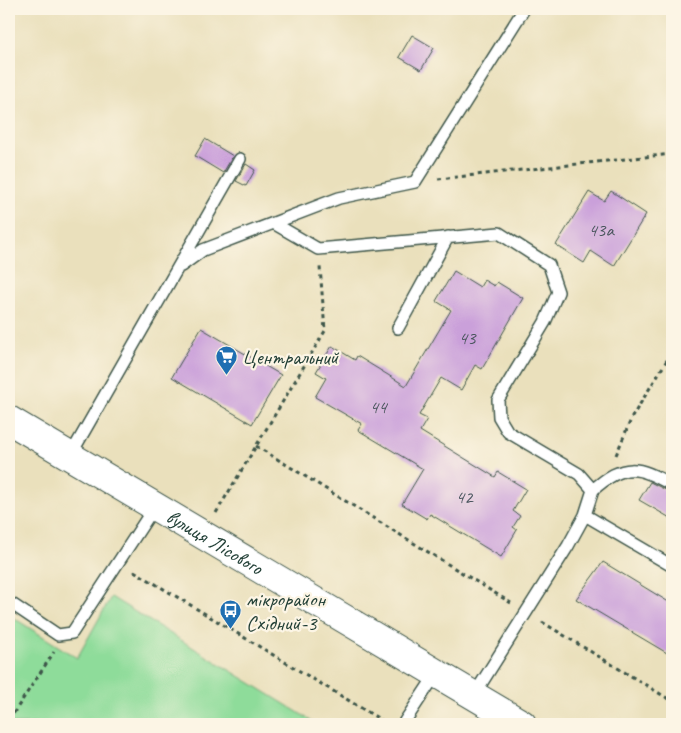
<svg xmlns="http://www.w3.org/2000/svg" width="681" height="733" font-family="Caveat,sans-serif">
	<rect width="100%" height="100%" fill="#fcf5e5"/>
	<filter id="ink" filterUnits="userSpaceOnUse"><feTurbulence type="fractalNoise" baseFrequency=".02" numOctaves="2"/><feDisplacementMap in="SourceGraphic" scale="10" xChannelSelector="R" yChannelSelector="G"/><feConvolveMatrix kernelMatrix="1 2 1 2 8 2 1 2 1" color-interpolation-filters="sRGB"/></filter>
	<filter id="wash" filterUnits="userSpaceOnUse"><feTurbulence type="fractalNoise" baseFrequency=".0096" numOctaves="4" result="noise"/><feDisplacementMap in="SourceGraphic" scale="20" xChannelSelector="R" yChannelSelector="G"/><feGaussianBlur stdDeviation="1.12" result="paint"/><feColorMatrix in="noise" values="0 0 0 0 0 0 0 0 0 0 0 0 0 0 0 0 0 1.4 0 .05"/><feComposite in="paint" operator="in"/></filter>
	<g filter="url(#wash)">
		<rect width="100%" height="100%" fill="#eae0bc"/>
		<path fill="#8edc9a" stroke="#568c67" d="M111,597L317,724H9V615L77,658Z"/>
		<g id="blocks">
			<path fill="#caa0da" d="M412,35L434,48L421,70L399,57Z
				M205,139L233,156L223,173L195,156Z
				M246,164L255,170L246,186L236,181Z
				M611,191L646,214L614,266L591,251L584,263L556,245L589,192L604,201Z
				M454,271L480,287L484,280L494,286L497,282L523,298L482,369L475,365L461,390L441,378L419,415L427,419L420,431L495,477L498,472L526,489L513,511L520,516L513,527L517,530L501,557L430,514L427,519L402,504L423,469L358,430L362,424L315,397L326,378L316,372L332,346L355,360L357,356L406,386L451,310L436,301Z
				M201,328L281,375L252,424L172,377Z
				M650,482L672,493V519L639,500Z
				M603,562L672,604V656L576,599Z"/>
		</g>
	</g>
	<g filter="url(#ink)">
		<use href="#blocks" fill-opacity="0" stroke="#3d5548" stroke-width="1"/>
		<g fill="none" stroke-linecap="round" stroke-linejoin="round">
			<defs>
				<path id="service" d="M275,224L318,249L499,233L549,265L558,292L545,322L498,400L499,417L508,432L579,474L593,490L585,515L568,546L474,695
					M181,266L203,250L339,198L415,182L524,9
					M398,328L448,237
					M70,456L240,159
					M593,490C624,462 638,466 672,485
					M585,515L672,566
					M9,602L58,635L72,633L155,506
					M403,724L436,674"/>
				<g id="tertiary">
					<path id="s1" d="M9,420L522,724"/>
				</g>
			</defs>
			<use href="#service" stroke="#3d5548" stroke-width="14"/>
			<use href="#tertiary" stroke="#3d5548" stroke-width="30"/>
			<path stroke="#3d5548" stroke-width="3" stroke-dasharray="4 4" stroke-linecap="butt" d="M438,179L672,154
				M256,446L511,603
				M616,455L632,417L672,352
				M216,513L325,331L320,267
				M134,571L386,723
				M542,622L672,701
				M9,720L54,652"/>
			<use href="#service" stroke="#fff" stroke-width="11"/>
			<use href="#tertiary" stroke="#fff" stroke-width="28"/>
		</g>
	</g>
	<defs>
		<symbol id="supermarket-pin" viewBox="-11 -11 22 30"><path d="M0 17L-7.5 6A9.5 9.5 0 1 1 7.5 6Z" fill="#1f6fb2" stroke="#fcf5e5"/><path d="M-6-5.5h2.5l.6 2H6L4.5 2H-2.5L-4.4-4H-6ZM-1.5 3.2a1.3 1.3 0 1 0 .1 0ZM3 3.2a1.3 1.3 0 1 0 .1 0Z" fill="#fff"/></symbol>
		<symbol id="bus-pin" viewBox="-11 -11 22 30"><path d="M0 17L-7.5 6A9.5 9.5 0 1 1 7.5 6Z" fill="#1f6fb2" stroke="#fcf5e5"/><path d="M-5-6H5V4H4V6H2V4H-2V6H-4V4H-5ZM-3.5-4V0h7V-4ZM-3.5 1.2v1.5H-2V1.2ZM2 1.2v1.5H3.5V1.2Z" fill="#fff"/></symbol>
	</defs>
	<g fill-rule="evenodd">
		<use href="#supermarket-pin" x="214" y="344" width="25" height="34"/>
		<use href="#bus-pin" x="218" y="598" width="25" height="34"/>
	</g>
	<g text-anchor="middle" stroke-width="4.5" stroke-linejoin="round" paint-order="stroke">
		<g font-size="19" fill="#4a565e">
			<text x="601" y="236">43а</text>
			<text x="467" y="344">43</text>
			<text x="378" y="413">44</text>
			<text x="464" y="503">42</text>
		</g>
		<g font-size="21" fill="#1f3d34" stroke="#fcf5e5" text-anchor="start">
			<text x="242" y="364">Центральний</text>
			<text x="246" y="606">мікрорайон<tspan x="246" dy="24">Східний-3</tspan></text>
		</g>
		<g font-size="21" fill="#1f3d34" stroke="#fcf5e5">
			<text dy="7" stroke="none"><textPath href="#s1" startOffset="239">вулиця Лісового</textPath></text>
		</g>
	</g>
	<rect width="681" height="733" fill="none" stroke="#fcf5e5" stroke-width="30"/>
</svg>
